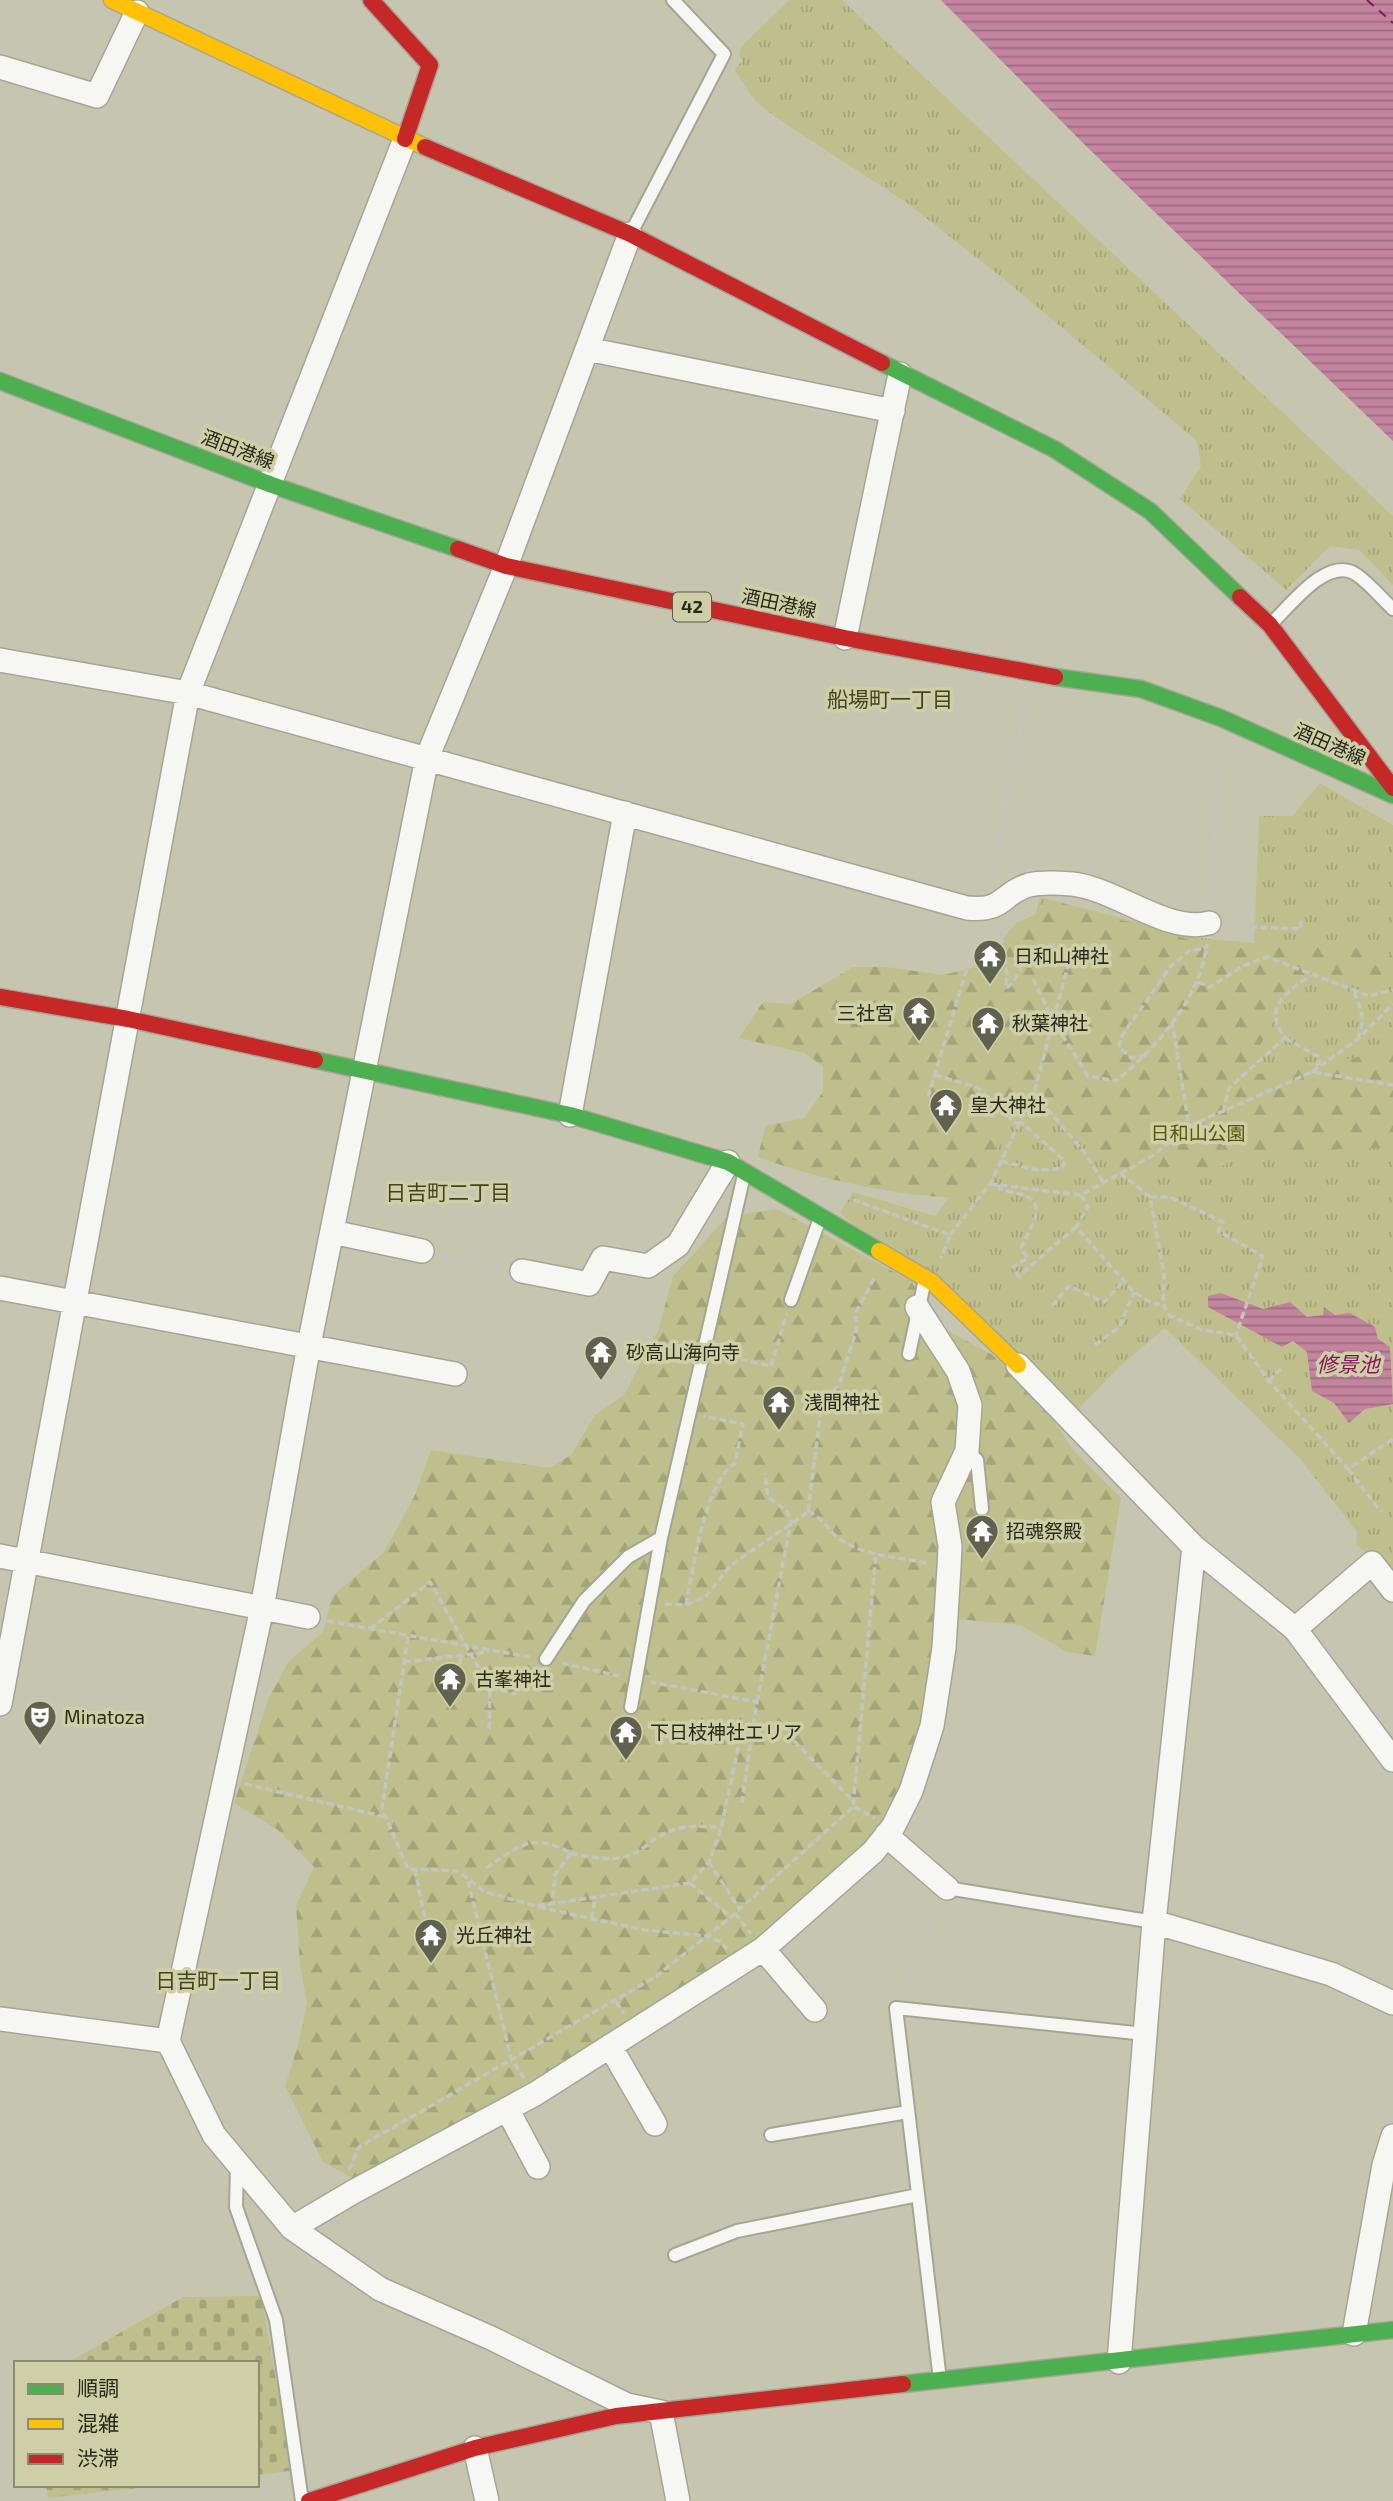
<svg xmlns="http://www.w3.org/2000/svg" width="1393" height="2501" font-family="'Exo 2','Noto Sans JP',sans-serif">
	<defs>
		<pattern id="grass-tufts" width="24" height="20" patternUnits="userSpaceOnUse" patternTransform="scale(1.75)"><rect width="24" height="20" fill="#bfbf8d"/><path d="M3 7l-1-3M5 7V3M7 7l1-3M15 17l-1-3M17 17v-4M19 17l1-3" fill="none" stroke="#a4a479"/></pattern>
		<pattern id="forest-firs" width="22" height="20" patternUnits="userSpaceOnUse" patternTransform="scale(1.75)"><rect width="22" height="20" fill="#bfbf8d"/><path d="M5 1l3.5 6h-7zM16 11l3.5 6h-7z" fill="#a4a479"/></pattern>
		<pattern id="cemetery-stones" width="16" height="16" patternUnits="userSpaceOnUse" patternTransform="scale(1.75)"><rect width="16" height="16" fill="#bfbf8d"/><path d="M2 7V4a2 2 0 0 1 4 0v3zM10 15v-3a2 2 0 0 1 4 0v3z" fill="#a4a479"/></pattern>
		<pattern id="water-rules" width="6" height="5" patternUnits="userSpaceOnUse" patternTransform="scale(1.75)"><rect width="6" height="5" fill="#c3849e"/><path d="M0 2.5h6" fill="none" stroke="#9e6c80"/></pattern>
	</defs>
	<rect width="100%" height="100%" fill="#c6c6b0"/>
	<path fill="url(#grass-tufts)" d="M789,0H842L1393,516V585L1359,550L1330,546L1286,590L1180,499L1201,466L1197,441L1005,280L907,203L778,119L756,102L734,70L743,60L739,56L740,48Z
		M1320,783L1393,825V1573L1356,1545L1357,1532L1300,1459L1165,1328L1119,1367L1070,1418L840,1213L853,1192L935,1216L1004,1122L1018,983L1040,897L1199,938L1254,943L1259,816H1292Z"/>
	<path fill="url(#forest-firs)" d="M1062,903L1222,949L1283,946L1385,949L1393,958V978L1311,981L1288,995L1254,1056L1253,1075L1393,1051V1133L1383,1148L1246,1152L1215,1170L1117,1171L1026,1089L975,1187L964,1198C901,1197 817,1179 758,1157L765,1126L804,1118L823,1092V1066L804,1053L739,1038L763,1002L791,1004L853,967H886L943,975L980,966L1016,923Z
		M777,1209L911,1281L939,1326L991,1354L1035,1393L1074,1451L1121,1498L1095,1656L1067,1652L1020,1625L958,1619L925,1790L860,1866L598,2067L522,2114L362,2183L323,2162L285,2086L298,2045L307,2004L300,1965L296,1905L314,1867L278,1830L234,1803L269,1697L289,1661L323,1632L332,1596L384,1552L415,1495L431,1450L550,1468L571,1455L595,1415L624,1395L658,1331L673,1276L727,1217Z"/>
	<path fill="url(#cemetery-stones)" d="M261,2296L292,2470H298L257,2475V2363H67L183,2297Z
		M46,2485H165L48,2498Z"/>
	<path fill="url(#water-rules)" d="M941,0H1393V441L1088,148Z
		M1221,1293L1263,1309L1290,1302L1307,1317L1323,1315L1324,1307L1335,1315L1350,1313L1375,1327L1378,1339L1390,1347L1393,1404L1365,1409L1349,1423L1334,1403L1312,1391L1307,1352L1293,1341L1282,1347L1208,1307V1296Z"/>
	<g fill="none" stroke-linecap="round" stroke-linejoin="round">
		<path stroke="#86165b" stroke-width="2" stroke-dasharray="9 7" stroke-linecap="butt" d="M1367,0L1393,23"/>
		<defs>
			<path id="lane" d="M631,233L724,54L673,0
				M1270,625C1290,606 1328,554 1357,575C1370,584 1381,598 1393,609
				M791,1300L820,1218
				M909,1354L925,1279
				M967,1451L977,1460L982,1509
				M546,1659L584,1601L628,1557L661,1538
				M631,1707L661,1538L744,1175
				M947,1888L1154,1922
				M771,2135L908,2112
				M237,2164L236,2207L276,2320L302,2501
				M675,2255L737,2231L918,2195
				M940,2380L896,2008L1145,2034"/>
			<path id="street" d="M0,67L97,96L137,12
				M630,234L506,566L427,758L309,1345L262,1608L168,2041L214,2135L292,2228L380,2289L491,2338L627,2405L661,2412L678,2501
				M587,349L893,411
				M845,638L900,374
				M0,660L188,693L967,908C1005,912 1001,893 1029,885C1041,882 1061,883 1072,884C1117,889 1167,934 1209,923
				M570,1115L625,813
				M332,1232L422,1251
				M522,1271L589,1284L603,1258L648,1266L678,1245L728,1162
				M0,1288L455,1374
				M1018,1365L1194,1547L1295,1629L1393,1760
				M0,1556L308,1617
				M1295,1629L1372,1563L1393,1590
				M0,1704L188,693L405,139
				M886,1835L947,1888
				M1154,1922L1331,1974L1393,2003
				M763,1949L815,2010
				M0,2019L168,2041
				M610,2046L655,2124
				M507,2109L538,2167
				M292,2228L353,2192L535,2094L763,1949L873,1852L893,1827L911,1791L932,1726L944,1648L949,1567L950,1546L943,1502L967,1451L970,1405L958,1371L917,1307
				M1354,2334L1384,2165L1393,2136
				M1119,2362L1154,1922L1194,1547
				M475,2448L487,2501"/>
			<path id="fast" d="M882,363L1054,449L1150,511L1240,597
				M0,381L272,485L458,549
				M1055,677L1141,689L1221,718L1393,795
				M315,1060L570,1115L728,1162L879,1251
				M903,2384L1393,2330"/>
			<path id="slow" d="M112,0L425,147
				M879,1251L932,1282L1018,1365"/>
			<path id="jam" d="M371,0L430,65L405,139
				M425,147L630,234L882,363
				M458,549L506,566L845,638L1055,677
				M1240,597L1270,625L1393,788
				M0,997L128,1019L315,1060
				M309,2501L475,2448L616,2416L903,2384"/>
		</defs>
		<use href="#lane" stroke="#a5a594" stroke-width="16"/>
		<use href="#street" stroke="#a5a594" stroke-width="26"/>
		<use href="#fast" stroke="#a5a594" stroke-width="19"/>
		<use href="#slow" stroke="#a5a594" stroke-width="19"/>
		<use href="#jam" stroke="#a5a594" stroke-width="19"/>
		<path stroke="#c5c5bf" stroke-width="3.5" stroke-dasharray="7 3.5" stroke-linecap="butt" d="M991,880L1025,702
			M1211,902L1219,748
			M999,926L1007,973L1006,989
			M1229,926L1301,929V919
			M1033,979L1054,1022L1088,1076L1116,1081C1157,1047 1200,999 1207,944
			M1198,982L1210,987L1243,966L1267,957L1369,996L1393,990
			M1007,988C1029,969 1015,944 1060,945
			M1354,992C1361,1008 1366,1020 1358,1037
			M1172,1021L1189,1126
			M1285,1038L1319,1057L1320,1061L1315,1067
			M1146,1055L1132,1058L1119,1048L1121,1037L1171,966L1190,950L1206,949
			M1312,1072L1358,1039L1393,1004
			M935,1075L977,1087L1018,1125
			M1034,1093L1084,1152L1103,1182
			M928,1097L979,928
			M1223,1112L1229,1088L1285,1038C1262,1006 1286,993 1310,976
			M1001,1161L1037,1170L1062,1169L1065,1161L1020,1121
			M1120,1173L1150,1197L1164,1274L1163,1304L1170,1316L1202,1330L1236,1335L1269,1381L1348,1469L1393,1439
			M990,1184L1081,1195L1154,1155L1189,1126L1312,1072L1393,1085
			M999,1185L1000,1189C1008,1192 1021,1193 1028,1197C1048,1210 1026,1232 1021,1249L1028,1258L1013,1267L1019,1276L1076,1227
			M1081,1195L1088,1207L1076,1227L1134,1292L1153,1304H1163
			M843,1196L950,1235L941,1258
			M1150,1197H1170L1223,1222L1218,1231L1263,1256L1236,1335
			M950,1235L990,1184L1034,1093L1070,958
			M442,1255L503,1267
			M1052,1306L1069,1286L1104,1302L1124,1281
			M1095,1345L1120,1326L1134,1292
			M720,1355L771,1366L787,1313
			M1269,1381L1281,1369
			M1348,1469L1381,1512
			M808,1511L822,1401L839,1385L857,1328L855,1314L875,1277
			M808,1511C827,1521 827,1531 841,1540C864,1556 899,1557 927,1563
			M665,1604L686,1605C694,1567 703,1486 735,1463L743,1424L703,1416
			M686,1605L706,1596L730,1566L808,1512
			M327,1621L530,1657
			M370,1629L430,1582L490,1688
			M408,1637L382,1808L408,1869L458,1871L485,1892L536,1906L690,1883L709,1862L721,1828L742,1730L752,1732L757,1702L651,1682
			M404,1662L489,1652
			M562,1663L619,1676
			M454,1695L461,1656
			M757,1702L791,1520L786,1510L768,1497L765,1473
			M489,1729L490,1688L516,1694
			M245,1784L386,1817
			M742,1803L752,1732L784,1736L794,1741L851,1799
			M854,1807L875,1818
			M571,1853C591,1857 611,1862 630,1855C640,1852 649,1843 658,1837C678,1825 698,1825 721,1828
			M709,1862L739,1908
			M486,1868C521,1845 531,1832 571,1853L555,1875L552,1904
			M415,1869L430,1944
			M468,1881L511,2058L524,2078
			M690,1883L731,1917
			M539,1907L644,1930L707,1936L721,1942L727,1949
			M735,1913L751,1934
			M592,1919L595,1897
			M902,1993L938,1906
			M616,2002L624,2014
			M349,2170L359,2147L655,1977L731,1917L853,1807L876,1553"/>
		<use href="#lane" stroke="#f6f6f3" stroke-width="12"/>
		<use href="#street" stroke="#f6f6f3" stroke-width="23"/>
		<use href="#fast" stroke="#4caf50" stroke-width="16"/>
		<use href="#slow" stroke="#ffc107" stroke-width="16"/>
		<use href="#jam" stroke="#c62828" stroke-width="16"/>
	</g>
	<defs>
		<symbol id="temple-pin" viewBox="-11 -11 22 30"><path d="M0 17L-7.5 6A9.5 9.5 0 1 1 7.5 6Z" fill="#60614e" stroke="#cecfa7"/><path d="M0-6L5-2H3V0L6.5 2.5H4V6H1.5V3h-3V6H-4V2.5H-6.5L-3 0V-2H-5Z" fill="#fff"/></symbol>
		<symbol id="theatre-pin" viewBox="-11 -11 22 30"><path d="M0 17L-7.5 6A9.5 9.5 0 1 1 7.5 6Z" fill="#60614e" stroke="#cecfa7"/><path d="M-5-5.5Q0-4 5-5.5V0Q5 5 0 6Q-5 5-5 0ZM-3.3-2.5H-1v1.5H-3.3ZM1-2.5H3.3v1.5H1ZM-2.8 1Q0 5.5 2.8 1Z" fill="#fff"/></symbol>
	</defs>
	<g fill-rule="evenodd">
		<use href="#temple-pin" x="971" y="937" width="38" height="52"/>
		<use href="#temple-pin" x="900" y="994" width="38" height="52"/>
		<use href="#temple-pin" x="969" y="1004" width="38" height="52"/>
		<use href="#temple-pin" x="927" y="1086" width="38" height="52"/>
		<use href="#temple-pin" x="582" y="1333" width="38" height="52"/>
		<use href="#temple-pin" x="760" y="1383" width="38" height="52"/>
		<use href="#temple-pin" x="963" y="1512" width="38" height="52"/>
		<use href="#temple-pin" x="431" y="1660" width="38" height="52"/>
		<use href="#theatre-pin" x="21" y="1698" width="38" height="52"/>
		<use href="#temple-pin" x="607" y="1713" width="38" height="52"/>
		<use href="#temple-pin" x="412" y="1916" width="38" height="52"/>
	</g>
	<g text-anchor="middle" stroke-width="7" stroke-linejoin="round" paint-order="stroke">
		<rect fill="#cecfa7" stroke="#5a5c44" stroke-width="2" x="673" y="592.5" width="38" height="29" rx="5"/>
		<g font-size="18" font-weight="bold" fill="#292a1a">
			<text x="692" y="613">42</text>
		</g>
		<g font-size="19" fill="#292a1a" stroke="#cecfa7">
			<text transform="translate(238 449) rotate(21)" y="7">酒田港線</text>
			<text transform="translate(779 603) rotate(12)" y="7">酒田港線</text>
			<text transform="translate(1330 744) rotate(24)" y="7">酒田港線</text>
		</g>
		<g font-size="19" fill="#292a1a" stroke="#cecfa7" text-anchor="start">
			<text x="1014" y="963">日和山神社</text>
			<text x="894" y="1020" text-anchor="end">三社宮</text>
			<text x="1012" y="1030">秋葉神社</text>
			<text x="970" y="1112">皇大神社</text>
			<text x="626" y="1359">砂高山海向寺</text>
			<text x="804" y="1409">浅間神社</text>
			<text x="1006" y="1538">招魂祭殿</text>
			<text x="475" y="1686">古峯神社</text>
			<text x="64" y="1724">Minatoza</text>
			<text x="650" y="1739">下日枝神社エリア</text>
			<text x="456" y="1942">光丘神社</text>
		</g>
		<g font-size="19" fill="#585600" stroke="#cecfa7">
			<text x="1198" y="1140">日和山公園</text>
		</g>
		<g font-size="21" fill="#434320" stroke="#cecfa7">
			<text x="890" y="707">船場町一丁目</text>
			<text x="448" y="1200">日吉町二丁目</text>
			<text x="218" y="1988">日吉町一丁目</text>
		</g>
		<g font-size="21" font-style="italic" fill="#86165b" stroke="#cecfa7">
			<text x="1348" y="1372">修景池</text>
		</g>
	</g>
	<rect x="14" y="2361" width="245" height="126" fill="#cecfa7" stroke="#8c8d6f" stroke-width="2"/>
	<rect x="28" y="2384" width="35" height="10" fill="#4caf50" stroke="#8c8d6f" stroke-width="2"/>
	<text x="77" y="2396" font-size="21" fill="#292a1a">順調</text>
	<rect x="28" y="2419" width="35" height="10" fill="#ffc107" stroke="#8c8d6f" stroke-width="2"/>
	<text x="77" y="2431" font-size="21" fill="#292a1a">混雑</text>
	<rect x="28" y="2454" width="35" height="10" fill="#c62828" stroke="#8c8d6f" stroke-width="2"/>
	<text x="77" y="2466" font-size="21" fill="#292a1a">渋滞</text>
</svg>
